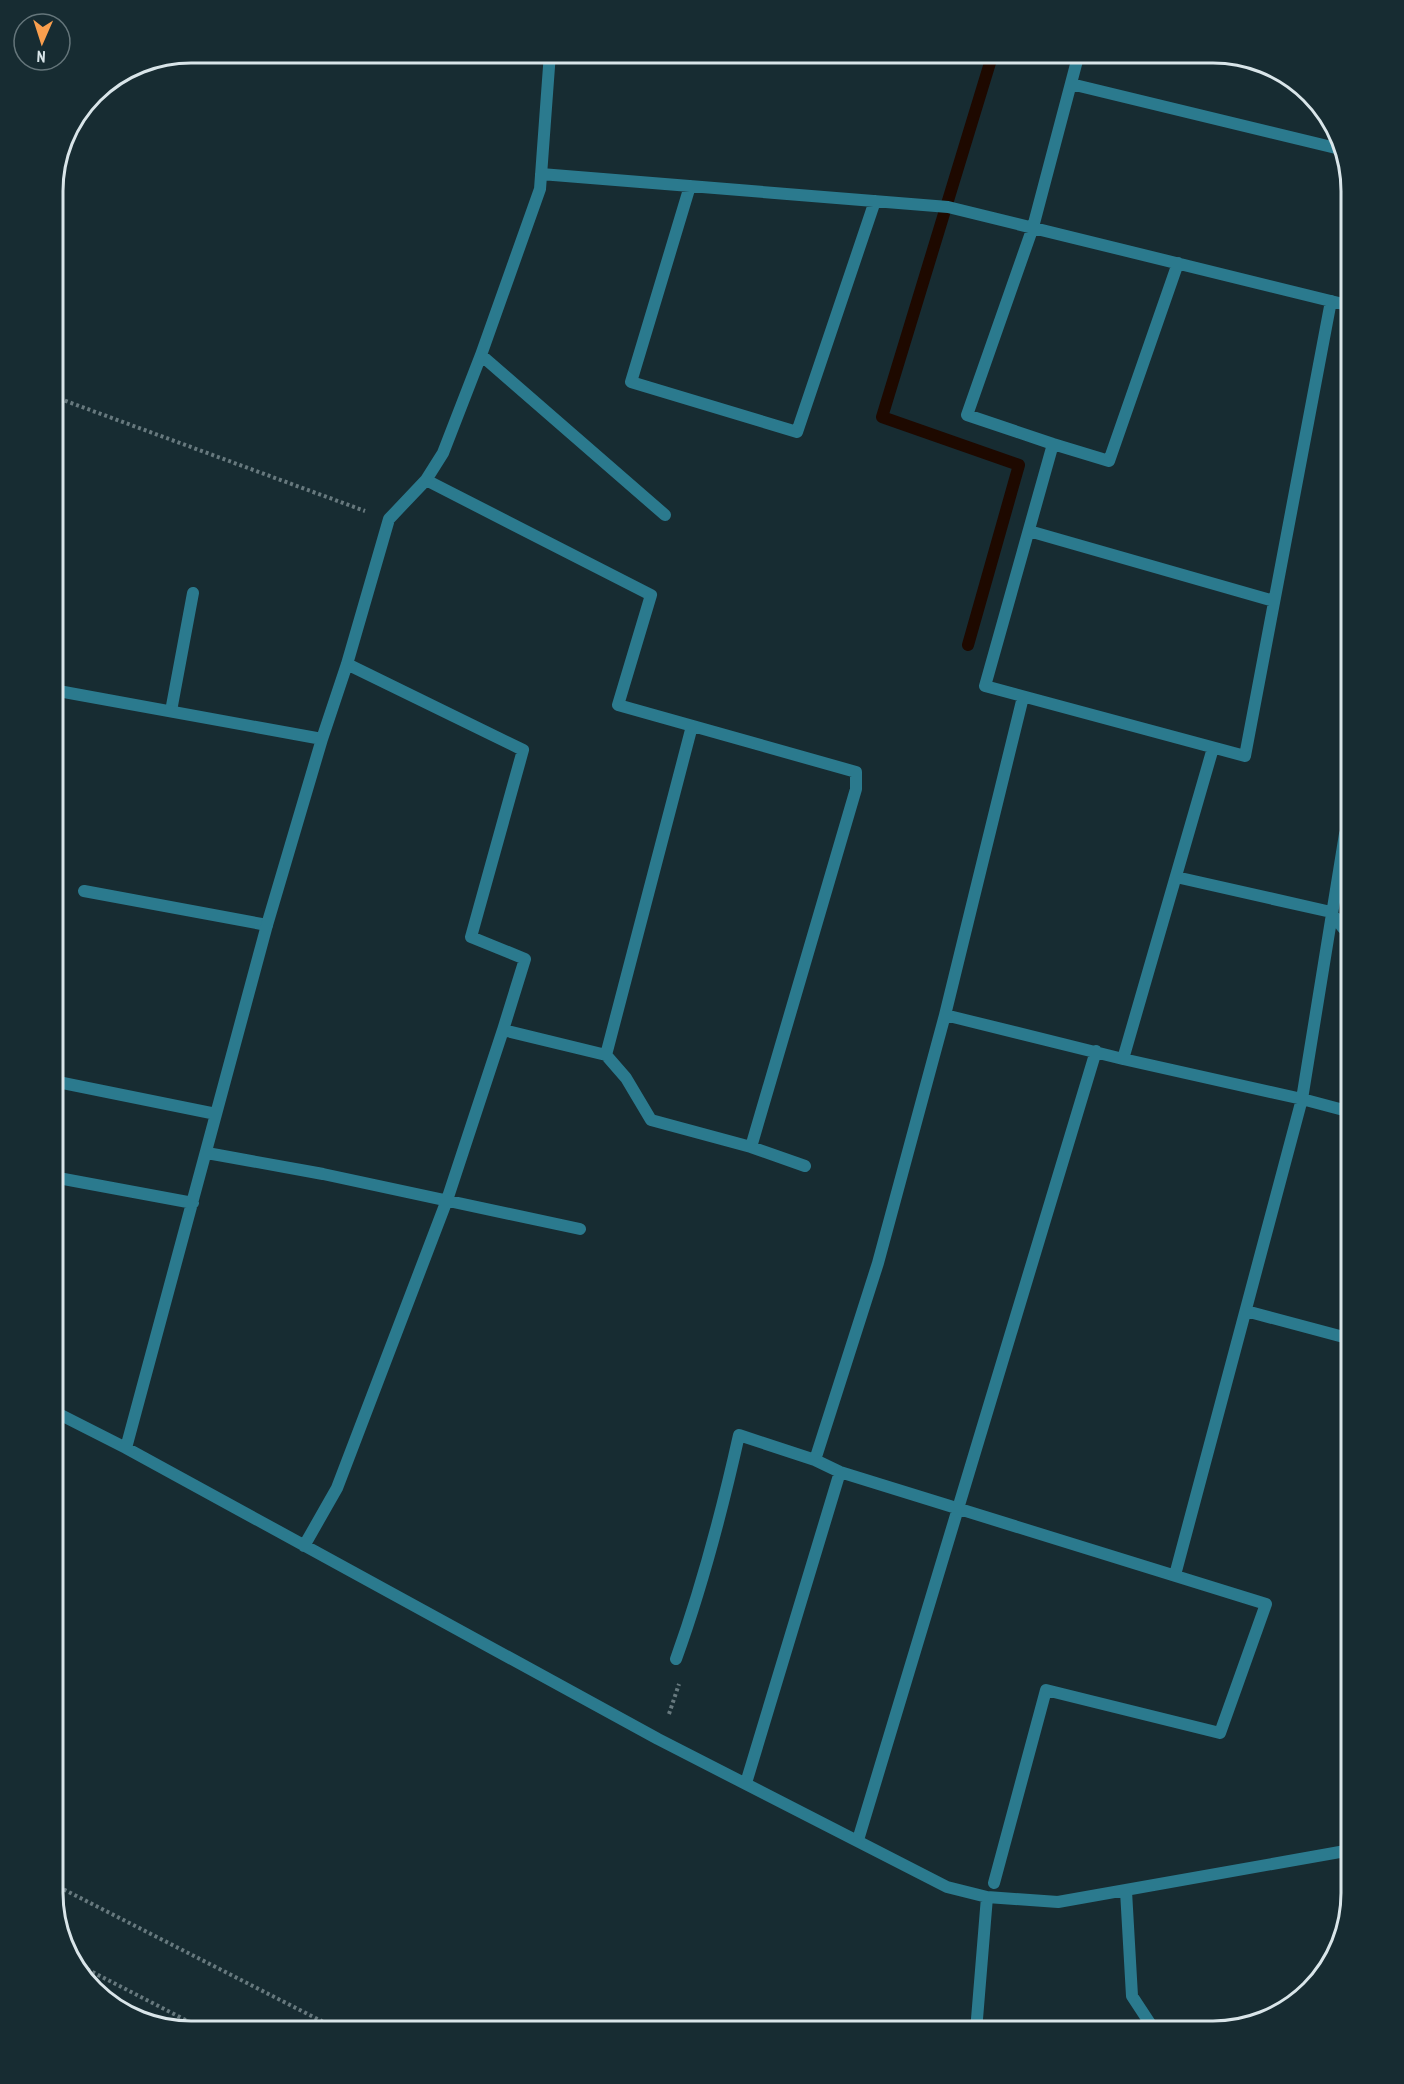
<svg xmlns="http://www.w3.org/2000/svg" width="1404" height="2084" font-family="'PT Sans Narrow',sans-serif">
	<rect width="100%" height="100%" fill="#172c32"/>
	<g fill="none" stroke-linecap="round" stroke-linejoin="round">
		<path stroke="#1e0900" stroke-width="12" d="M968,645L1019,465L882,417L993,53"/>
		<path stroke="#67797e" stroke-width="4" stroke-dasharray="3 3" stroke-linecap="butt" d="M53,399L63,400L365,511
			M669,1714L679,1684
			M53,1884L341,2031
			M71,1961L207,2031"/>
		<path stroke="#2b7a8e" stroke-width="12" d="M171,711L193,593
			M84,891L267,925"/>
		<path stroke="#2b7a8e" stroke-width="12" d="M1079,53L1033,227L967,415L1053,444L1109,461L1178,263
			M1071,84L1340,149
			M541,174L948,207L1351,306
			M690,186L631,382L797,432L875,201
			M481,355L665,515
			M1053,444L985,686L1245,756L1331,301
			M426,480L651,595L618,705L856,772V789L751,1147
			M1029,531L1274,601
			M347,664L523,750L471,937L525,959L503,1030
			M53,690L322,739
			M1176,877L1331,912L1343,928L1351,931
			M945,1015L1123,1059L1302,1099L1351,1112
			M606,1055L692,726
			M1123,1059L1213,748
			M53,1081L216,1114
			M207,1153L323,1174L580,1229
			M53,1177L193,1203
			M1246,1311L1351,1339
			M53,1411L126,1448L658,1739L947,1887L987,1897L1058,1902L1351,1850
			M126,1448L267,925L322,739L347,664L389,519L426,480L443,453L481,355L540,189L550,53
			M815,1460L878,1263L945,1015L1023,697
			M304,1546L337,1488L447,1200L503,1030L606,1055L626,1078L651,1120L751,1147L805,1166
			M1175,1575L1302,1099L1345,834
			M676,1659C702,1587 722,1511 739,1435L815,1460L840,1472L1266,1604L1220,1733L1046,1690L994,1883
			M746,1783L840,1472
			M858,1840L1096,1051
			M1126,1891L1132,1996L1155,2031
			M976,2031L987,1897"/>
	</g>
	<path d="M0 0H1404V2084H0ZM191 63H1213A128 128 0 0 1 1341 191V1893A128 128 0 0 1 1213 2021H191A128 128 0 0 1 63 1893V191A128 128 0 0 1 191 63Z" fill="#172c32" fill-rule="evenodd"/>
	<path fill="none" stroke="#d9e5e9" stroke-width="3" d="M191 63H1213A128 128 0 0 1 1341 191V1893A128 128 0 0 1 1213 2021H191A128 128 0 0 1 63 1893V191A128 128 0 0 1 191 63Z"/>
	<g transform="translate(42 42) rotate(183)"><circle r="28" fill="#172c32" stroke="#65767b" stroke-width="1.5"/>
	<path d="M0-4.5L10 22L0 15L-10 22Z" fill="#fa9f4e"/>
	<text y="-9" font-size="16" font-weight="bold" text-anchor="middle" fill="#d9e5e9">N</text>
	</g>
</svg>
